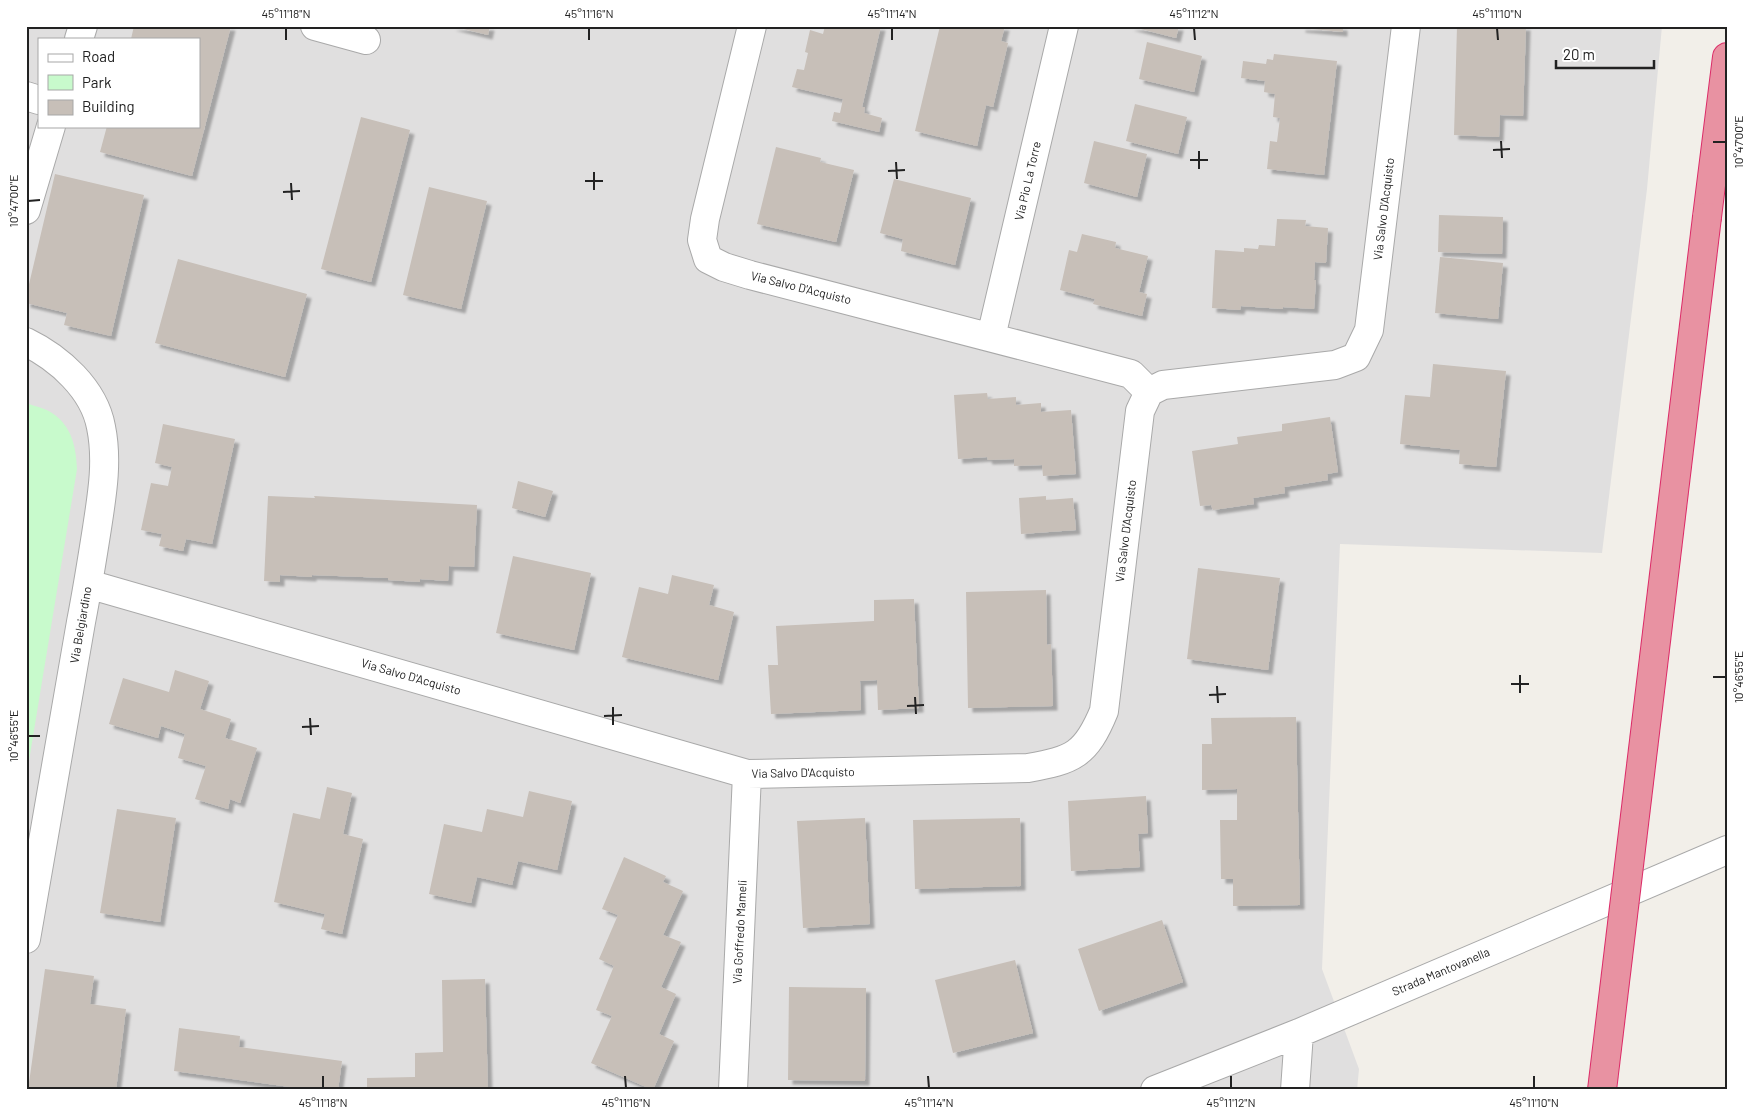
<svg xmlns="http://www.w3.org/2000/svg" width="1753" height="1116" font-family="Barlow,sans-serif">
	<defs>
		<filter id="shadow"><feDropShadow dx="4.5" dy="4.5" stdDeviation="1" flood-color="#0004"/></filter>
	</defs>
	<rect width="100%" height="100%" fill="#f2efe9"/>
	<path fill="#e0dfdf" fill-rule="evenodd" d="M26,26H1662L1647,189L1602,553L1340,544L1322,969L1359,1069L1357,1090H26ZM39,39H199V126H39Z"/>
	<path fill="#c8facc" d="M26,403C34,406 45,408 52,413C72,426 76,447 77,469L26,779Z"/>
	<path fill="#c7bfb8" filter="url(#shadow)" d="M134,26H231L192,176L100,152L107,126H199V39H131Z
		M451,26H490L488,35Z
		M825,26H881L862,107H865L864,113L882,118L879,132L832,121L834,112L840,113L843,99L792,87L797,69L804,70L808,53L805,52L810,30L823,34Z
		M940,26H1005L1001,41L1008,43L993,107L986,105L977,146L915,131Z
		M1129,26H1179L1176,38Z
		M1301,26H1343V32L1301,28Z
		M1457,26H1526L1523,116L1500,115L1499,137L1454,135Z
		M1147,42L1202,56L1194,92L1139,79Z
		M1274,54L1337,61L1324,175L1267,169L1270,141L1277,142L1280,118L1273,117L1275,94L1264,92L1265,81L1241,78L1243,61L1266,64L1267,59L1273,60Z
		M1135,104L1187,117L1178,154L1126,141Z
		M361,117L410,130L371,282L321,269Z
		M1094,141L1147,154L1137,197L1084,183Z
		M776,147L821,158L820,162L854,170L836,242L757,224Z
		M55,174L144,195L111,336L64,325L67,313L26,303V297Z
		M894,179L971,198L955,265L901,251L903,239L880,233Z
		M429,187L487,201L461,309L403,295Z
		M1439,215L1503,217L1502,254L1438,252Z
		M1277,219L1306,220L1305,226L1328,228L1326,263L1315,262L1314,280H1316L1314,309L1283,307V309L1241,306L1240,310L1212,308L1215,250L1244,252V248L1258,249L1259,245L1275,246Z
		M1082,234L1116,242L1115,248L1148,256L1139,292L1147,294L1142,316L1093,304L1095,299L1060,290L1069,250L1077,252Z
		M1440,257L1503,263L1498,319L1435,313Z
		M178,259L307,294L285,377L155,343Z
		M1433,364L1506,371L1496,467L1459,464L1460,450L1400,444L1405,395L1430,397Z
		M987,393L988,399L1016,397V405L1041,403V412L1071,410L1076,474L1043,476L1042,465L1014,466V459L988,460L987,457L958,459L954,395Z
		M1330,417L1338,472L1327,474L1328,480L1284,487L1285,493L1253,498L1254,504L1213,510L1211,505L1200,506L1192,451L1238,444L1237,437L1282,431V424Z
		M163,424L235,439L212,544L186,539L183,551L159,546L162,534L141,530L151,483L168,486L172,467L155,463Z
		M518,481L553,491L545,517L512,508Z
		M268,496L315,498L314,496L477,505L474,567L449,566L448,581L420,579V582L388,580V578L312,575V577L280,575V582L264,581Z
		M1046,496V500L1073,498L1076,530L1021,534L1019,498Z
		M513,556L591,573L574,650L496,633Z
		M1198,568L1280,578L1268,670L1187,659Z
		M672,575L714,585L709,605L734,612L718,680L622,657L639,587L668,594Z
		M1046,590L1047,645L1051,644L1053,706L968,708L966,592Z
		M914,599L919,708L878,710L877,680L860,681L861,710L771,714L768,665H778L776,626L874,621V600Z
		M175,670L209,681L200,709L231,719L225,738L257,748L240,803L230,799L228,809L195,799L206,766L178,758L185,734L161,726L158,738L109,724L123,678L169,692Z
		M1296,717L1300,905L1233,906V879H1221L1220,820H1237V789L1202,790V744H1212L1211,718Z
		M327,787L352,793L343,834L363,839L342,934L321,929L325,914L274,902L293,813L320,819Z
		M529,791L572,801L557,870L518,861L512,885L477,877L471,903L429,894L444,824L482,832L487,809L523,817Z
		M1146,796L1148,833L1138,834L1140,867L1071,871L1068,801Z
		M117,809L176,818L160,922L100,913Z
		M865,818L870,924L803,928L797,821Z
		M1020,818L1021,886L915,889L913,820Z
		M624,857L666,876L663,882L683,891L663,935L681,942L661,987L676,994L659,1034L674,1041L653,1090L591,1063L612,1016L596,1010L614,966L599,959L618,915L602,909Z
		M1162,920L1183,982L1099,1011L1078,949Z
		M1015,960L1033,1033L953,1053L935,980Z
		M45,969L94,976L90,1004L126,1009L116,1090H28Z
		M485,979L488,1090H367V1078L415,1077V1053L443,1052L442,980Z
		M789,987L866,988L865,1081L788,1080Z
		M179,1028L240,1036L239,1047L342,1061L338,1090H312L174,1071Z"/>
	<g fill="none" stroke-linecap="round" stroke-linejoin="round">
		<defs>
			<path id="minor" d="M315,26L366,40
				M752,26L705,219L702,240L708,259L724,267L750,275L1131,374L1149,392
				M79,39L83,26
				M26,96L39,100
				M26,210L51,126
				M991,337L1064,26
				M26,342C59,358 94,389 101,427C108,461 102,495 97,528C92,560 87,591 81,622C63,727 45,833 26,939
				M88,584L747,774L1028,768C1073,760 1086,755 1104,711L1140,411L1149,392L1163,385L1335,365L1356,357L1369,330L1406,26
				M733,1090L747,774
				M1155,1090L1299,1033L1727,850
				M1295,1090L1299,1033"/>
			<path id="highway" d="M1707,217L1727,57"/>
		</defs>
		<use href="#minor" stroke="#a9a9a9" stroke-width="30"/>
		<use href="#highway" stroke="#dc2a67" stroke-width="30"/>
		<use href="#minor" stroke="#fff" stroke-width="28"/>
		<use href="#highway" stroke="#e892a2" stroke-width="28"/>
		<defs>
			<path id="highway-bridge" d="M1602,1090L1707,217"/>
		</defs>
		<use href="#highway-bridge" stroke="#dc2a67" stroke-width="30" stroke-linecap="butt"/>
		<use href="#highway-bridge" stroke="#e892a2" stroke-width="28"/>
	</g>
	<path fill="none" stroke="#222" stroke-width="2" d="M286,28V40M589,28V40M892,28V40M1194,28L1195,40M1497,28L1498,40M1501,141L1502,158M1713,142H1726M1493,150L1510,149M1199,151V169M1190,160H1208M896,162L897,179M888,171L905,170M594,172V190M585,181H603M291,183L292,200M283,192L300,191M28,201L40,200M1520,675V693M1713,677H1726M1511,684H1529M1217,686L1218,703M1209,695L1226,694M915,697L916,714M907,706L924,705M613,707V725M604,716L622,715M310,718L311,735M302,727L319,726M28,736H40M323,1076V1088M625,1076L626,1088M928,1076L929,1088M1231,1076V1088M1534,1076V1088"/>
	<g text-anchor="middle" stroke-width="5" stroke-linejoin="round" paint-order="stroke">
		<g font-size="12" fill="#222" stroke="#fff">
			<text transform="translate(1028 181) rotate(-77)" y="4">Via Pio La Torre</text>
			<text transform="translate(1384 209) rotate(-83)" y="4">Via Salvo D'Acquisto</text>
			<text transform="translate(801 288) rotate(14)" y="4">Via Salvo D'Acquisto</text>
			<text transform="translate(1126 531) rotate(-83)" y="4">Via Salvo D'Acquisto</text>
			<text transform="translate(81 625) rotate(-80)" y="4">Via Belgiardino</text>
			<text transform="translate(411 677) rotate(16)" y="4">Via Salvo D'Acquisto</text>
			<text transform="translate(803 773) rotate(-1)" y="4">Via Salvo D'Acquisto</text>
			<text transform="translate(740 932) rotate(-87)" y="4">Via Goffredo Mameli</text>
			<text transform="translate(1441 972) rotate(-23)" y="4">Strada Mantovanella</text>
		</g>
	</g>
	<rect width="1753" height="1116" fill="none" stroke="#ffffff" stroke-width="55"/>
	<rect x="38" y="38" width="162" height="90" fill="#ffffff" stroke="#a7a7a7"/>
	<rect x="48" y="54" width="25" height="8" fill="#ffffff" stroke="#a7a7a7"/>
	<text x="82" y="62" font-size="15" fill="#222222">Road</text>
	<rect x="48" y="75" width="25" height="15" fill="#c8facc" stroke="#a7a7a7"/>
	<text x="82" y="88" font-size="15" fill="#222222">Park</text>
	<rect x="48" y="100" width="25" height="15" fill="#c7bfb8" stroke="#a7a7a7"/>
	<text x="82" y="112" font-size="15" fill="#222222">Building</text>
	<path d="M1556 60v8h98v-8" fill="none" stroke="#222222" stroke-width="2.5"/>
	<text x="1563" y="60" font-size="15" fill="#222222" stroke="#ffffff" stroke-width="4" paint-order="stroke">20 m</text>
	<rect x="28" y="28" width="1698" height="1060" fill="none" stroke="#222" stroke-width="2"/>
	<g font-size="12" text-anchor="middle" fill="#222">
		<text x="286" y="18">45°11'18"N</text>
		<text x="589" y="18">45°11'16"N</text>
		<text x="892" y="18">45°11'14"N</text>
		<text x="1194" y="18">45°11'12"N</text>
		<text x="1497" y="18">45°11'10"N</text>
		<text transform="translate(1739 142) rotate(-90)" y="4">10°47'00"E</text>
		<text transform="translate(14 201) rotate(-90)" y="4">10°47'00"E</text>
		<text transform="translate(1739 677) rotate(-90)" y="4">10°46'55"E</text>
		<text transform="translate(14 736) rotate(-90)" y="4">10°46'55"E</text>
		<text x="323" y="1107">45°11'18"N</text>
		<text x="626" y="1107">45°11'16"N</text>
		<text x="929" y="1107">45°11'14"N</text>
		<text x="1231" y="1107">45°11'12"N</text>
		<text x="1534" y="1107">45°11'10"N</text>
	</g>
</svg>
